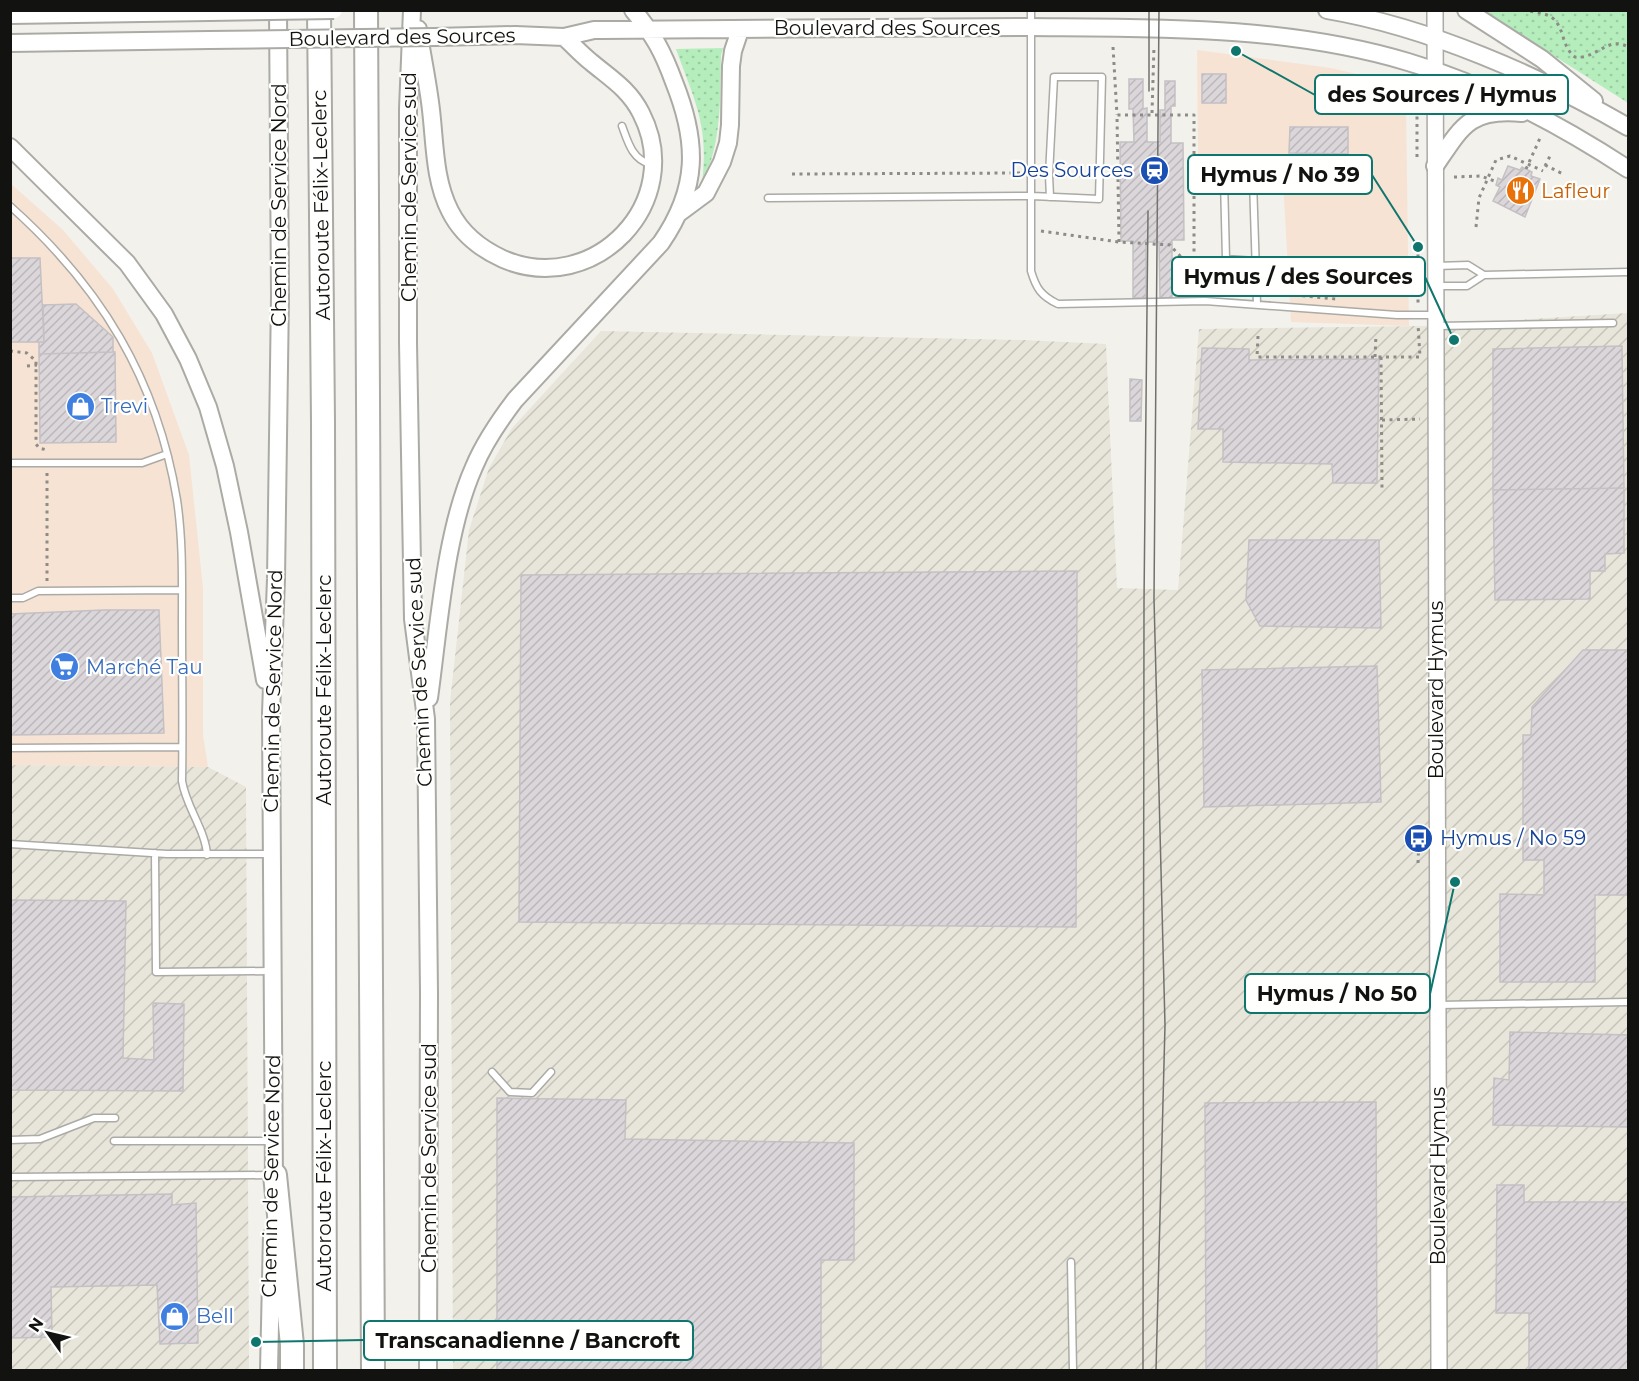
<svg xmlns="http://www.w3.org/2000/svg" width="1639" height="1381" font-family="Montserrat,sans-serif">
	<defs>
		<pattern id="industrial-furrows" width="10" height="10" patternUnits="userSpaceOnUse" patternTransform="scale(1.5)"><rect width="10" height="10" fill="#e8e6da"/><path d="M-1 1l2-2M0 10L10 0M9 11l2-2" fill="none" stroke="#c6c4ba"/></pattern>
		<pattern id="grass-dots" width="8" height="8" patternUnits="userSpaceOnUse" patternTransform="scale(1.5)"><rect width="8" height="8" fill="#b5eebc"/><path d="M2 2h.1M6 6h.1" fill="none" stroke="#9bcba1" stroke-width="1.8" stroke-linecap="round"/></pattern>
		<pattern id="building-hatch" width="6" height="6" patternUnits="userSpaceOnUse" patternTransform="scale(1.5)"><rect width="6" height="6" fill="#dbd6da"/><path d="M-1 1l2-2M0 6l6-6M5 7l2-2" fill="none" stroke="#bbb7ba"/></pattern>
	</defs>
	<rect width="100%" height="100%" fill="#f2f1ec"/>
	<path fill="#f7e3d4" d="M1197,50L1331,68L1356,74L1399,93L1406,105L1409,326L1291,322L1282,162L1198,158Z
		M10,183L63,230L113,289L152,353L189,455L203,588V735L208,767L11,765Z"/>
	<path fill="url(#industrial-furrows)" d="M1628,313V1370H453L450,702L469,530L489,468L512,428L601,331L1023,340L1106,344L1117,588L1178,590L1199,329L1423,326Z
		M11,765L208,767L246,787L249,1370H11Z"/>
	<path fill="url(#grass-dots)" d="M1484,11H1628V103L1490,15Z
		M723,48L721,55C720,100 722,143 702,183C709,125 695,102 676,49Z"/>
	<path fill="url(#building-hatch)" stroke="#c4c0c3" stroke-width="1.5" d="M1202,74H1226V103H1202Z
		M1129,79H1143V109L1147,108V142H1160V110H1165V81H1175V106H1171V143H1183L1184,240H1172V298H1160L1159,242H1146V298H1133V241H1121L1120,142H1134L1133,109H1129Z
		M1290,127H1348V154L1289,153Z
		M1508,166L1520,170L1522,167L1532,172L1531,176L1540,179L1525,217L1493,201L1500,187L1496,185L1498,178L1502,180Z
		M10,258H40L44,342H10Z
		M76,304L113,337V352L39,354V342H44L43,305Z
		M1622,346L1624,488L1493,490V349Z
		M1202,348L1249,349V360L1379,359L1377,483H1333L1332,464L1223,462V429H1198Z
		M113,352H115L116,442L40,443L39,354Z
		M1130,379L1142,380L1141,421H1130Z
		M1624,488V553L1605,554V571H1590V599L1495,600L1493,490Z
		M1249,540H1379L1381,628L1260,626L1246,600Z
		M1077,571L1076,927L519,922L521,575Z
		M104,610H159L164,733L10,735V614Z
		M1583,650H1628V895H1595V982H1500V894L1544,895V860H1523V735H1531L1532,707Z
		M1377,666L1381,802L1204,807L1202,670Z
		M10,900L126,901L123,1058L154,1060L153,1003L184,1004L183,1091L10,1090Z
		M1510,1032L1628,1035V1127L1493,1125L1494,1078L1509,1080Z
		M497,1098L626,1100L625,1139L854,1143V1260H821V1370H497Z
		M1376,1102L1377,1370H1206L1205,1103Z
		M1497,1185H1524V1202H1628V1370H1529V1313H1496Z
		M172,1194V1205L196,1203L198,1343L160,1344L157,1285L51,1287L52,1337L10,1338V1197Z"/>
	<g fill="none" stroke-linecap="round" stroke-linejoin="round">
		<defs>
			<path id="service" d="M1031,10V271C1036,288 1041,296 1058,304L1205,301L1397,315H1435
				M622,126C628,142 632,159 650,164
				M768,198L1032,196C1054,197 1077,198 1099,199L1102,77H1054L1049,175L1050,197
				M10,206C101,287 157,379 177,500C183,540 182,581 182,622C182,675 183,728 182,781C186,807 206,831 207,855
				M1255,261L1226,259L1224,180L1253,181L1257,304
				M1436,266L1468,265L1484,275
				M1437,286H1467L1484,275L1628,272
				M1437,326L1613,323
				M10,463H142L167,454
				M10,598H23L38,591L182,590
				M10,748L182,747
				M10,844L167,854H270
				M155,853L156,972L270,971
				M1438,1005L1628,1002
				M492,1072L510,1092L532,1093L551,1072
				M10,1140L40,1139L94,1118H115
				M114,1141H273
				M10,1177L271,1175
				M1071,1262L1073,1370"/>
			<path id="tertiary" d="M1435,10L1439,1370"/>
			<path id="secondary" d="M412,10L408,109V343L413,619L426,719L429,993L428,1370
				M1327,10C1428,27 1540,76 1628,127
				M1466,10L1542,59L1594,101
				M10,15L209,12
				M418,29C422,56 428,83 431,110C435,143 434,180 450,211C461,233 481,249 503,259C594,298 687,202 641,113C629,89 610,78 591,62C581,54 573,45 564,37
				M435,37L515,35L564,37L594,30C738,28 882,27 1027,27C1154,28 1285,25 1408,62C1486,85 1561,125 1628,169
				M10,43L209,40
				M10,147L127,263L164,314L188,359L208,407L225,466L239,532L265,680
				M1435,166C1462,126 1470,108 1522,113
				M679,213L706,193L722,162L728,143L730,125L731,66L733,51L740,30
				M429,698C439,626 445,532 474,467C484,443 499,421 515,400L661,243C699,188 698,142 674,82C663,52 654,35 633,10
				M274,1185L271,713L276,579L280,296L278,10
				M269,1370L272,1235"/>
			<path id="motorway" d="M319,10L323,421L325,1370
				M366,10L373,1370
				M275,1175L292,1345V1370"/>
		</defs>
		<use href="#service" stroke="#abaaa5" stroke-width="9"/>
		<use href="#tertiary" stroke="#abaaa5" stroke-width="18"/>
		<use href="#secondary" stroke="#abaaa5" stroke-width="20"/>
		<use href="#motorway" stroke="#abaaa5" stroke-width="26"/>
		<path stroke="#8c8c88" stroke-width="3" stroke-dasharray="3 4.5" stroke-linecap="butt" d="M1523,10C1532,12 1543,12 1551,17C1565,26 1561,47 1575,57C1596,60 1608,35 1628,47
			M1113,47L1117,115
			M1414,87L1417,98V158
			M1152,113L1154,46
			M1545,165L1565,175
			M1195,166L1273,169
			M1545,166L1550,156
			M1526,169L1541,136
			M792,174L1021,173
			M1057,175L1090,176
			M1454,177L1481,176L1497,182
			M1476,227L1479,198L1496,160L1510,156L1543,171
			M1041,231L1119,242L1170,245C1174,250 1180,255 1183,260C1191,275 1185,281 1205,290
			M1119,242L1117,115H1194V260L1183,259
			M1418,247V305
			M1220,290L1247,291
			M1265,292L1336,299
			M1258,336L1257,357H1420L1418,324
			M10,351L27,353L36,361V444L39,448L47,450
			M1375,357L1376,335
			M1381,357L1382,489
			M27,366L37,365
			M1382,420L1420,419
			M47,473V582
			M1418,863L1419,838"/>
		<use href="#service" stroke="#fff" stroke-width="6"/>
		<use href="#tertiary" stroke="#fff" stroke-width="15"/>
		<use href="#secondary" stroke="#fff" stroke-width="16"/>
		<use href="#motorway" stroke="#fff" stroke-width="22"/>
		<path stroke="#71716d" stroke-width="1.5" d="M1149,91V10
			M1143,1370L1144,601L1148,211
			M1156,1370L1165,1025L1154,599L1159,10"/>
		<defs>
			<path id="secondary-bridge" d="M209,12L334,10
				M209,40L435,37"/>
		</defs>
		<use href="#secondary-bridge" stroke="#abaaa5" stroke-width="20" stroke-linecap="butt"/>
		<use href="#secondary-bridge" stroke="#fff" stroke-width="16"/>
	</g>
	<defs>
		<symbol id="station-disc" viewBox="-11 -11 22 22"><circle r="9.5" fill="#1a4fb4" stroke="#fffffe"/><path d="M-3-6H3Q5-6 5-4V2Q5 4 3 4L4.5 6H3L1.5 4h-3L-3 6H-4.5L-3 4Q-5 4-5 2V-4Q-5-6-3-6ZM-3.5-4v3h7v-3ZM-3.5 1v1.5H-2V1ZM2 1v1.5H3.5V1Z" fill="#fff"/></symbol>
		<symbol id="restaurant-disc" viewBox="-11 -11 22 22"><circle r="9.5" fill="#e8710a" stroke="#fffffe"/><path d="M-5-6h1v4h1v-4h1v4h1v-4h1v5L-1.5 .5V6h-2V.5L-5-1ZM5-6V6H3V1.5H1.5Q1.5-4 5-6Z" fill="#fff"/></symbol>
		<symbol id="shop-disc" viewBox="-11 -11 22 22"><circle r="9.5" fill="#3f7fe0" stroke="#fffffe"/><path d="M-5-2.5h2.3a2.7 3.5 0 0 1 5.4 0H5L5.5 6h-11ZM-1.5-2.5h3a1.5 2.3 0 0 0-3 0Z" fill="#fff"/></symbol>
		<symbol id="supermarket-disc" viewBox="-11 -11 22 22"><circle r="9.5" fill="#3f7fe0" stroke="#fffffe"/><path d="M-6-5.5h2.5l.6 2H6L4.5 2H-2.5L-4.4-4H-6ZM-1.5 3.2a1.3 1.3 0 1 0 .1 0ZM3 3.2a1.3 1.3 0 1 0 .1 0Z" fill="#fff"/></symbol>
		<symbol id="bus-disc" viewBox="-11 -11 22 22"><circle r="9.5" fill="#1a4fb4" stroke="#fffffe"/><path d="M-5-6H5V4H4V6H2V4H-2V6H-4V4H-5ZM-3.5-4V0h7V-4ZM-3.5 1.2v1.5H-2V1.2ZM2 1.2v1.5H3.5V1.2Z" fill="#fff"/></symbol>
	</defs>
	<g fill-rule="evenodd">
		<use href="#station-disc" x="1138" y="154" width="33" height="33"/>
		<use href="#restaurant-disc" x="1504" y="174" width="33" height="33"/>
		<use href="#shop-disc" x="64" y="390" width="33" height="33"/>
		<use href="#supermarket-disc" x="48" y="650" width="33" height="33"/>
		<use href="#bus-disc" x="1402" y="822" width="33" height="33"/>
		<use href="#shop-disc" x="158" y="1300" width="33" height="33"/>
	</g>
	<g text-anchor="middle" stroke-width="4.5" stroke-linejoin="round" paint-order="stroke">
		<g font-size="20" fill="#121210" stroke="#fffffe">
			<text x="887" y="35">Boulevard des Sources</text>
			<text transform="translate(402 37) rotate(-1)" y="7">Boulevard des Sources</text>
			<text transform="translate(409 187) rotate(-90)" y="7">Chemin de Service sud</text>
			<text transform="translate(279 205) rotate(-90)" y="7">Chemin de Service Nord</text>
			<text transform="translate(321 205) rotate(-91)" y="7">Autoroute Félix-Leclerc</text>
			<text transform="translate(419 672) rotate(-93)" y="7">Chemin de Service sud</text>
			<text transform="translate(324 690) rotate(-90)" y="7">Autoroute Félix-Leclerc</text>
			<text transform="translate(1436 690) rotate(-90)" y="7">Boulevard Hymus</text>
			<text transform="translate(273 691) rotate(-89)" y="7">Chemin de Service Nord</text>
			<text transform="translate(429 1158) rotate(-90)" y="7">Chemin de Service sud</text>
			<text transform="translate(271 1176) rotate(-89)" y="7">Chemin de Service Nord</text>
			<text transform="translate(324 1176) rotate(-90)" y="7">Autoroute Félix-Leclerc</text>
			<text transform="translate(1438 1176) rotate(-90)" y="7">Boulevard Hymus</text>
		</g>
		<g font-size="20" fill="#164399" stroke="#fffffe" text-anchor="end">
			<text x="1133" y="177">Des Sources</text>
			<text x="1440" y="845" text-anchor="start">Hymus / No 59</text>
		</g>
		<g font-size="20" fill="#c56008" stroke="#fffffe" text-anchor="start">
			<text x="1541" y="198">Lafleur</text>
		</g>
		<g font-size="20" fill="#366cbe" stroke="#fffffe" text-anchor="start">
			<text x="101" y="413">Trevi</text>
			<text x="86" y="674">Marché Tau</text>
			<text x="196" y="1323">Bell</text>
		</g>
	</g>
	<path fill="none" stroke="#0f766e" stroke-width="2" d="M1236 51L1315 95M1418 247L1372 175M1454 340L1425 277M1455 882L1430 994M256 1342L364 1340"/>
	<g fill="#0f766e" stroke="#fffffe" stroke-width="2">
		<circle cx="1236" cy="51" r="6"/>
		<circle cx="1418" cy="247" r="6"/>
		<circle cx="1454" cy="340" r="6"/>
		<circle cx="1455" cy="882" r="6"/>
		<circle cx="256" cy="1342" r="6"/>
	</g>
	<g fill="#fffffe" stroke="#0f766e" stroke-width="2">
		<rect x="1315" y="75" width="253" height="39" rx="6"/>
		<rect x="1188" y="155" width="184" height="39" rx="6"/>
		<rect x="1172" y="257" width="253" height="39" rx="6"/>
		<rect x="1245" y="974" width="185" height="39" rx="6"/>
		<rect x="364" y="1321" width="329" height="39" rx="6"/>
	</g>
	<g font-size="21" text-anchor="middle" font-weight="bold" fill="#121210">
		<text x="1442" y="102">des Sources / Hymus</text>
		<text x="1280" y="182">Hymus / No 39</text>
		<text x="1298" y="284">Hymus / des Sources</text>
		<text x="1337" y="1001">Hymus / No 50</text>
		<text x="528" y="1348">Transcanadienne / Bancroft</text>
	</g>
	<rect width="1639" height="1381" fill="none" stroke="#121210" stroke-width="24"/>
	<g transform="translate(48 1333) rotate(304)" stroke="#fffffe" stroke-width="4.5" paint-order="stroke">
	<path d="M0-4.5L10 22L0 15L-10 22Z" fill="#121210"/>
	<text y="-9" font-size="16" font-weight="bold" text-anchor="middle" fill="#121210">N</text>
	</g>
</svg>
